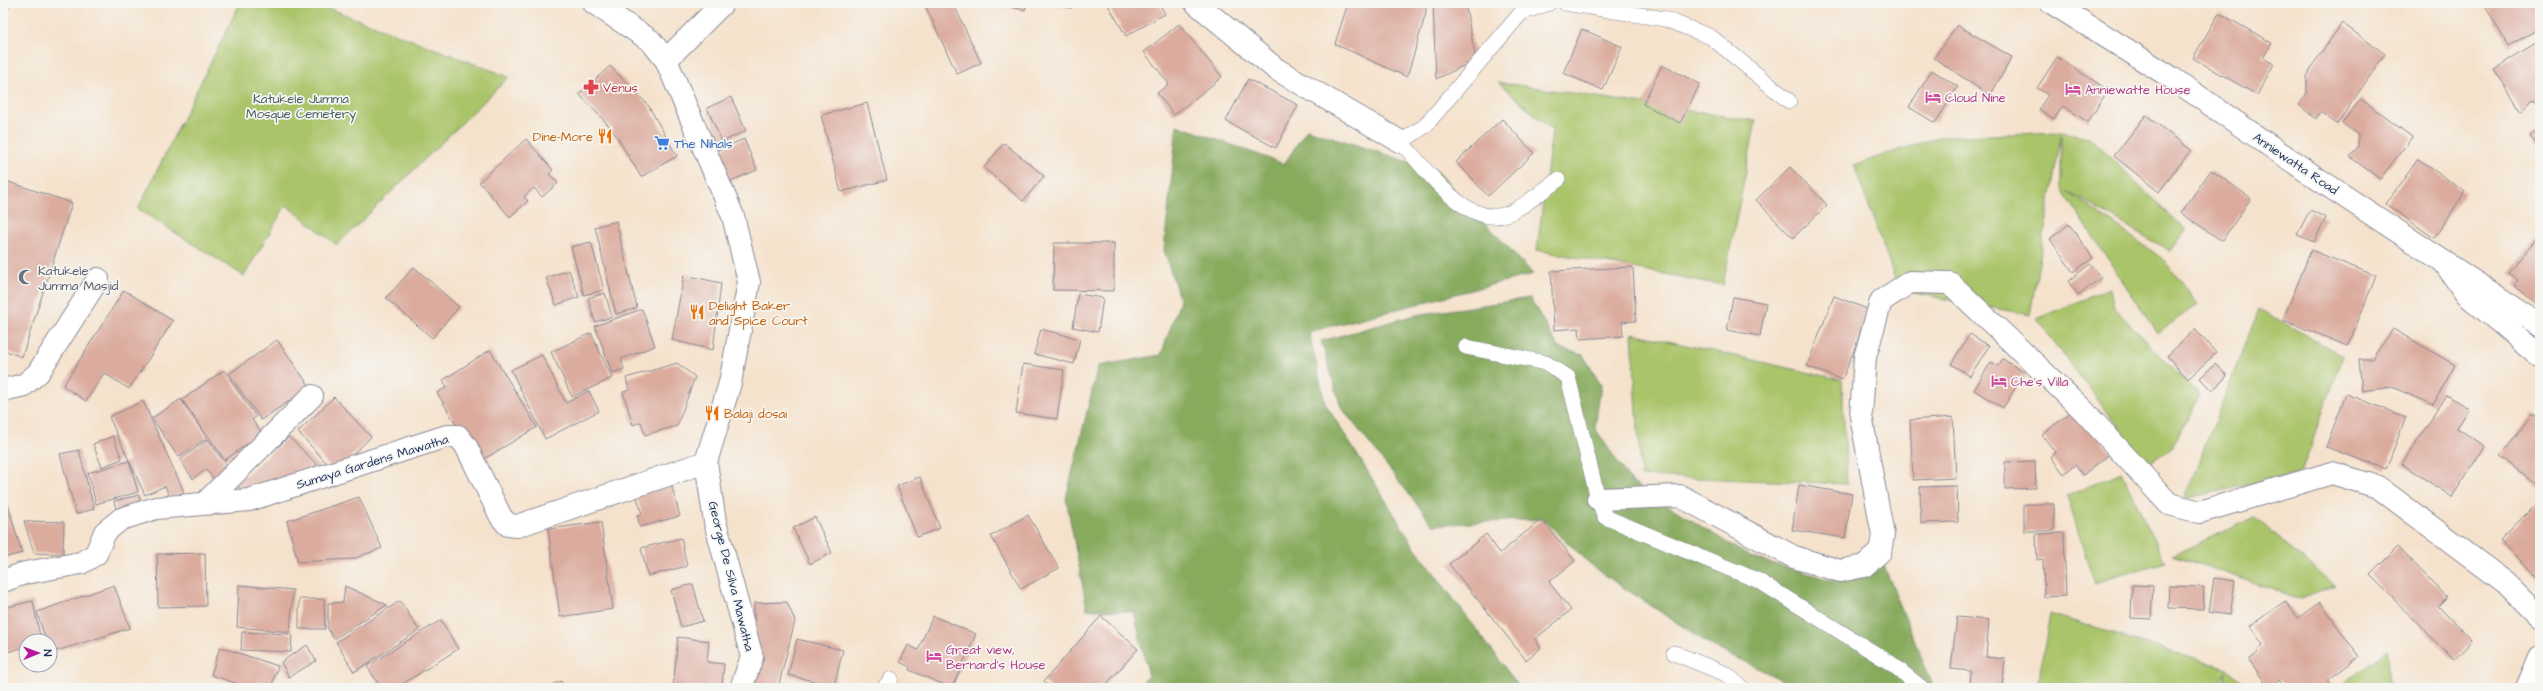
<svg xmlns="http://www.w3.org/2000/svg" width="2543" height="691" font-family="'Architects Daughter',sans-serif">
	<rect width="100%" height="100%" fill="#f6f6f2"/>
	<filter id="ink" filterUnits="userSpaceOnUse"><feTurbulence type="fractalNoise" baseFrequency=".025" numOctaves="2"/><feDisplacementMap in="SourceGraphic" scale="8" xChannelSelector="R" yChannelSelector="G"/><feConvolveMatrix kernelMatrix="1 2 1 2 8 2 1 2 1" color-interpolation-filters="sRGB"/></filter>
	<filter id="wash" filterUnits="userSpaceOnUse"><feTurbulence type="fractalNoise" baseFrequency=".012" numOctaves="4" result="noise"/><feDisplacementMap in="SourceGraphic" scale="16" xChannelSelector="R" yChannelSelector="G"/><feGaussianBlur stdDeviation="0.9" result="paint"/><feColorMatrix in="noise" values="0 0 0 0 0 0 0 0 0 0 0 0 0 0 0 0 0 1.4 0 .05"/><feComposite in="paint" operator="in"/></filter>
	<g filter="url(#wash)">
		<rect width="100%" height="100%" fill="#f5e2cc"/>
		<path fill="#aac469" stroke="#627a64" d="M240,3H315L509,77L337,245L286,205L244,276L138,209Z
			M1498,82L1756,121L1723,285L1537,250L1552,130Z
			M2061,132L2089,137L2186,230L2170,251L2067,191L2163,259L2198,304L2157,333L2061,188V136L2030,315L1899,290L1854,165L1938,137Z
			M2110,288L2114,308L2200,396L2172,447L2147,466L2037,319Z
			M2259,309L2343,356L2301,473L2184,499Z
			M1632,333L1842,380L1847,484L1641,476Z
			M2121,472L2165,562L2094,583L2067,496Z
			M2254,517L2335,586L2301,599L2173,555Z
			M2050,614L2227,669L2252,688H2222L2226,671L2216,688H2037Z
			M2387,650L2389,688H2340Z"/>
		<path fill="#87aa5d" stroke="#516c5e" d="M1177,125L1284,164L1307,129L1437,171L1533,274L1309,332L1325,403L1414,546L1520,688H1135L1149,676L1134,612L1087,609L1066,498L1098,366L1161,355L1180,301L1164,250Z
			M1530,298L1559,348L1583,355L1601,385L1595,428L1631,482L1750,557L1831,580L1876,546L1934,688H1787L1778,678L1714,647L1598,571L1542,519L1433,525L1341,407L1321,341L1416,315Z"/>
		<g id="blocks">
			<path fill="#dbab9e" d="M3,3H13L3,13Z
				M924,3H953L981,63L957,74Z
				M1003,3H1027L1025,10L1002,5Z
				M1048,3H1073L1072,8Z
				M1107,3H1159L1165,14L1126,36Z
				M1348,3H1426V13L1407,77L1335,44Z
				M1433,3H1465L1476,60L1436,79Z
				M2484,3H2534L2540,14V28L2508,46Z
				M2219,13L2272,43L2263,58L2274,64L2257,95L2193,58Z
				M2342,23L2385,54L2337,124L2320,112L2316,119L2299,105L2307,93V77L2312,66Z
				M1179,24L1222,77L1174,115L1157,93L1169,84L1144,52Z
				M1957,25L2012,57L1990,96L1934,58Z
				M1582,29L1622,47L1603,90L1563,73Z
				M2539,41L2540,107L2533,100L2522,112L2494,69Z
				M2057,57L2108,90L2088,122L2063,106L2054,119L2039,109L2048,95L2037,88Z
				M1662,65L1700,84L1680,123L1643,104Z
				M610,66L648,105L677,156L641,177L612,129L579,94Z
				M1932,70L1958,87L1935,123L1909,107Z
				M1248,79L1298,105L1276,148L1226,121Z
				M731,97L746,131L722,142L707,108Z
				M2361,99L2412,137L2380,179L2350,157L2358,147V135L2342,123Z
				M867,103L887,180L841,192L821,115Z
				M2146,115L2191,150L2159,192L2114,156Z
				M1502,119L1534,153L1488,196L1456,162Z
				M2540,128V151L2530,135Z
				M526,139L553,170L549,174L558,183L542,197L534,188L524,197L528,201L510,217L479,182Z
				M744,139L757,170L726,183L713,152Z
				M1004,143L1044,176L1023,201L984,168Z
				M2418,159L2465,192L2434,238L2386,204Z
				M1790,167L1827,205L1793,238L1756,200Z
				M2211,170L2251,198L2222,241L2181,213Z
				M3,180L72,203L22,357L3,350Z
				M2310,210L2326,218L2314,242L2297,235Z
				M616,221L637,308L616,314L595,227Z
				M2069,224L2093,258L2073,272L2050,239Z
				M2536,239L2540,243V307L2514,285L2518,280L2508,273Z
				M591,242L604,290L584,295L571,247Z
				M1054,243H1114V291L1053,290Z
				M2311,250L2376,276L2348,346L2283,320Z
				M2090,264L2101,278L2078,295L2068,281Z
				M414,267L459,307L432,338L386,298Z
				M1633,267L1636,321L1622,322L1623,336L1580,339L1579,328L1554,330L1551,271Z
				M569,270L579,297L556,305L546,278Z
				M684,275L721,283L713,350L672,340Z
				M124,290L173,321L129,389L104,373L86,401L63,386Z
				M605,293L612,317L595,322L588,298Z
				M1078,294L1103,298L1098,332L1073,327Z
				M1834,296L1870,310L1842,380L1807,366Z
				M1733,297L1766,303L1760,336L1727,330Z
				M642,309L655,346L621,359L624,369L612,373L595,326Z
				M1041,329L1080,339L1074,364L1034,354Z
				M2195,329L2216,353L2188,379L2167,356Z
				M2393,329L2455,365L2433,405L2392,387L2362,391L2359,359H2372Z
				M591,333L612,378L572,397L551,352Z
				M1970,334L1989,346L1970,376L1951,364Z
				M277,340L310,387L261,420L229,374Z
				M490,350L537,427L479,462L437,393L447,387L443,380Z
				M542,355L566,403L589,391L599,411L545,439L511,370Z
				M2003,359L2025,373L2003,408L1974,390L1991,362L1998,366Z
				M677,363L695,377L677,426L645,435L641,422L633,425L623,392L629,390L626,378Z
				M1023,364L1064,370L1057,419L1016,413Z
				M2215,364L2227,376L2212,391L2200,378Z
				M224,370L256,417L252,420L262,433L225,460L182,400Z
				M2346,394L2406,417L2386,469L2326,447Z
				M2447,395L2469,409L2457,428L2485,446L2452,497L2402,464Z
				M334,397L371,437L335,472L298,432Z
				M181,399L207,438L178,457L152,418Z
				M143,401L184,492L170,498L165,486L145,495L109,417Z
				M2076,408L2111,453L2083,475L2075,465L2064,474L2051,457L2056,453L2042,435Z
				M2533,413L2540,418V488L2500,456Z
				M1953,417L1956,478L1913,480L1910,420Z
				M113,436L122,459L102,467L93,444Z
				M289,437L328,475L245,495L236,483Z
				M208,439L230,470L215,481L206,469L193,479L180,460Z
				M79,450L94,509L76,514L60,454Z
				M129,461L138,492L96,504L88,473Z
				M2035,461L2036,488L2005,489V462Z
				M920,477L940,528L917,537L897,486Z
				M670,480L680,516L640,527L637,515L642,514L635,491Z
				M1799,485L1852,494L1845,538L1792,530Z
				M1957,486L1958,522L1921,523L1920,487Z
				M3,489L22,553L3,558Z
				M139,495L142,510L118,517L114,501Z
				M359,497L382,548L353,559L298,562L287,521Z
				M2540,500V580L2500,540Z
				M2024,504H2054V531H2024Z
				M1028,515L1059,568L1021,589L991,536Z
				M815,517L832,553L810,564L793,528Z
				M1542,519L1575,561L1549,582L1571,610L1535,639L1541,648L1526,660L1449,564L1486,534L1500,553Z
				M24,521L64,522L63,554L34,553Z
				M601,522L613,609L560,617L548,529Z
				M2064,533L2066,596L2044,597L2043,559L2037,560L2036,534Z
				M681,538L687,566L648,576L641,548Z
				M2398,547L2447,597L2438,606L2472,641L2454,660L2370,575Z
				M205,553L206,606L158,607L157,554Z
				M2214,578L2235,581L2230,615L2209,612Z
				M693,584L703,621L681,627L671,590Z
				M114,585L130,628L50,653V641H46L37,612Z
				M239,585L293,590L290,632L237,627Z
				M2132,585L2153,586L2151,619L2131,618Z
				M345,586L387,605L334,639L328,629V603L343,602Z
				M2169,586L2204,587L2203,609L2168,608Z
				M299,599H324L325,629H299Z
				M33,601L41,641H26V647L7,652L3,633V608Z
				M400,601L419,630L354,672L336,642Z
				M2285,601L2298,618L2320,602L2359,657L2328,680L2334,688H2285L2279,680L2269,688L2249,660L2259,652L2257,650L2263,645L2250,626Z
				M787,602L795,621L778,688H755L754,603Z
				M933,616L976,634L952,688L909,670L910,667L900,662L908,645L918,650Z
				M1101,616L1138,649L1103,688H1051L1044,681Z
				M1957,617L1989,620L1986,657L2005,659L2002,688H1970L1971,671L1951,669Z
				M441,620L458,649L396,688H381L367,666Z
				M242,632L292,634L291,652L241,650Z
				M678,637L709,641L707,662L724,664L722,688H673Z
				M797,639L843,650L834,686L788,675Z
				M307,645L316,661L289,677L281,662Z
				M220,647L278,666L271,688H250L211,675Z
				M561,681L564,688H545Z
				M159,685L187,687V688H159Z"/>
		</g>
	</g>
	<g filter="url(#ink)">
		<use href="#blocks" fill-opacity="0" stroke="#888895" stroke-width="1"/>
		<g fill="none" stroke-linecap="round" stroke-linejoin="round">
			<defs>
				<path id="service" d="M1549,3L1521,13L1425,126L1401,142C1424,167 1467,229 1507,214C1523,208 1543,190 1558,180
					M1565,3L1665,19L1711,37L1789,101
					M1466,347L1546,363L1568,377L1598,499L1605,517L1759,581L1892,664L1922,688
					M1674,653L1726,674L1742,688
					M884,688L891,679"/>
				<path id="minor" d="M1196,3L1276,69L1401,142
					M2444,262L2466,294L2540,356
					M3,390L24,385L38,373L98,279
					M1598,499L1680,496L1794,557L1840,571L1864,566L1880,552L1883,535L1861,416L1865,357L1881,301L1910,282L1950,283L2083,410L2169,504L2200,512L2332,473L2378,487L2506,583L2540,617
					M205,503L312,396
					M3,581L25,573L81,563L96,554L105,532L121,519L156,508L249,500L447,436H458L466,446L501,517L508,525L517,526L706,462
					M2527,688L2540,657"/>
				<path id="tertiary" d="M594,3L651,41L666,60
					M723,3L666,60L733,216L749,282L730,383L706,462L715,522L752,657L741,688
					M2052,3L2172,78L2315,177L2540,325"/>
			</defs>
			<use href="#service" stroke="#888895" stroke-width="16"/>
			<use href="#minor" stroke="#888895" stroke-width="24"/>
			<use href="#tertiary" stroke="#888895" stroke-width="24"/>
			<use href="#service" stroke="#fff" stroke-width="15"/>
			<use href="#minor" stroke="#fff" stroke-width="22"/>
			<use href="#tertiary" stroke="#fff" stroke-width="22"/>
		</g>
	</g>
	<defs>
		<symbol id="pharmacy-bare" viewBox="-9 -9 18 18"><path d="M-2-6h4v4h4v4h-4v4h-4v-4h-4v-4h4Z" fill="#e0444e" stroke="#f6f6f2" stroke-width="2.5" paint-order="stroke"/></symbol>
		<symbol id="hotel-bare" viewBox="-9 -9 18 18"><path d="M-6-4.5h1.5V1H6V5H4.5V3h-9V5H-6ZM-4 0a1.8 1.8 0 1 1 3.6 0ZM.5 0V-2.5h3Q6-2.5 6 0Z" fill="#d1479c" stroke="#f6f6f2" stroke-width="2.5" paint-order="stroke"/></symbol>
		<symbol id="restaurant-bare" viewBox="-9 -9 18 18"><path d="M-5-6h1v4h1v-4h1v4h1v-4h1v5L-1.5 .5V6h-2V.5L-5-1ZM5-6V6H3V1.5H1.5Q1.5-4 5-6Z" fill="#e8710a" stroke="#f6f6f2" stroke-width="2.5" paint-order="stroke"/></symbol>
		<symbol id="supermarket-bare" viewBox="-9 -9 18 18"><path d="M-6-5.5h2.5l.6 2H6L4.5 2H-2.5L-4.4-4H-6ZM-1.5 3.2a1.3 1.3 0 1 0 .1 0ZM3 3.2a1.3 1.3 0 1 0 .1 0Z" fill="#3f7fe0" stroke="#f6f6f2" stroke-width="2.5" paint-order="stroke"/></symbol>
		<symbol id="mosque-bare" viewBox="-9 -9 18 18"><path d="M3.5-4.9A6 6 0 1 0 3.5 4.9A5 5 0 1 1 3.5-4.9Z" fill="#6b7280" stroke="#f6f6f2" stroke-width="2.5" paint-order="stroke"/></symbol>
	</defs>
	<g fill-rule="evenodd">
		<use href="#pharmacy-bare" x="580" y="76" width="22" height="22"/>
		<use href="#hotel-bare" x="2062" y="78" width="22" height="22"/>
		<use href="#hotel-bare" x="1922" y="86" width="22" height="22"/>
		<use href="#restaurant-bare" x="594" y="125" width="22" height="22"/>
		<use href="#supermarket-bare" x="651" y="132" width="22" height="22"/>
		<use href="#mosque-bare" x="15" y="266" width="22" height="22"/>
		<use href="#restaurant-bare" x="686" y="301" width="22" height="22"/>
		<use href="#hotel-bare" x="1988" y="370" width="22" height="22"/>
		<use href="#restaurant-bare" x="701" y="402" width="22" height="22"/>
		<use href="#hotel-bare" x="923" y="645" width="22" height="22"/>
	</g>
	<g text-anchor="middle" stroke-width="3.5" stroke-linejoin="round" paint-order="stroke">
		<g font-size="13" fill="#be3a42" stroke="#f6f6f2" text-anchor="start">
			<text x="603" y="92">Venus</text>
		</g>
		<g font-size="13" fill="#b23c85" stroke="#f6f6f2" text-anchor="start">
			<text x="2085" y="94">Anniewatte House</text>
			<text x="1945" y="102">Cloud Nine</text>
			<text x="2011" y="386">Che's Villa</text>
			<text x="946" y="654">Great view,<tspan x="946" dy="15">Bernard's House</tspan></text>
		</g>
		<g font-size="13" fill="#465c61" stroke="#f6f6f2">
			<text x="301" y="103">Katukele Jumma<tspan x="301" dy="15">Mosque Cemetery</tspan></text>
		</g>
		<g font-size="13" fill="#c56008" stroke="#f6f6f2" text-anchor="start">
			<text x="593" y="141" text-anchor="end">Dine-More</text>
			<text x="709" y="310">Delight Baker<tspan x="709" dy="15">and Spice Court</tspan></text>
			<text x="724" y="418">Balaji dosai</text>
		</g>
		<g font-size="13" fill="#366cbe" stroke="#f6f6f2" text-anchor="start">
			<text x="674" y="148">The Nihals</text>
		</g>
		<g font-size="13" fill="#1b2f5e" stroke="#f6f6f2">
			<text transform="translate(2296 163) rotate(34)" y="5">Anniewatta Road</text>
			<text transform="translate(372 461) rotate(-17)" y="5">Sumaya Gardens Mawatha</text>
			<text transform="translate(732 576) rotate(76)" y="5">George De Silva Mawatha</text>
		</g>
		<g font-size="13" fill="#5b616d" stroke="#f6f6f2" text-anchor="start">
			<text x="38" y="275">Katukele<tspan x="38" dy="15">Jumma Masjid</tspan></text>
		</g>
	</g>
	<rect width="2543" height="691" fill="none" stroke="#f6f6f2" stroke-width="16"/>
	<g transform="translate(38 653) rotate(89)"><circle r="19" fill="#f6f6f2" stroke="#9ea6b7"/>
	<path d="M0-3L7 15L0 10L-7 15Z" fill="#b5179e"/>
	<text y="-6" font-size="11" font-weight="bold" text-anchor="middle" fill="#1b2f5e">N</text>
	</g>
</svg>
